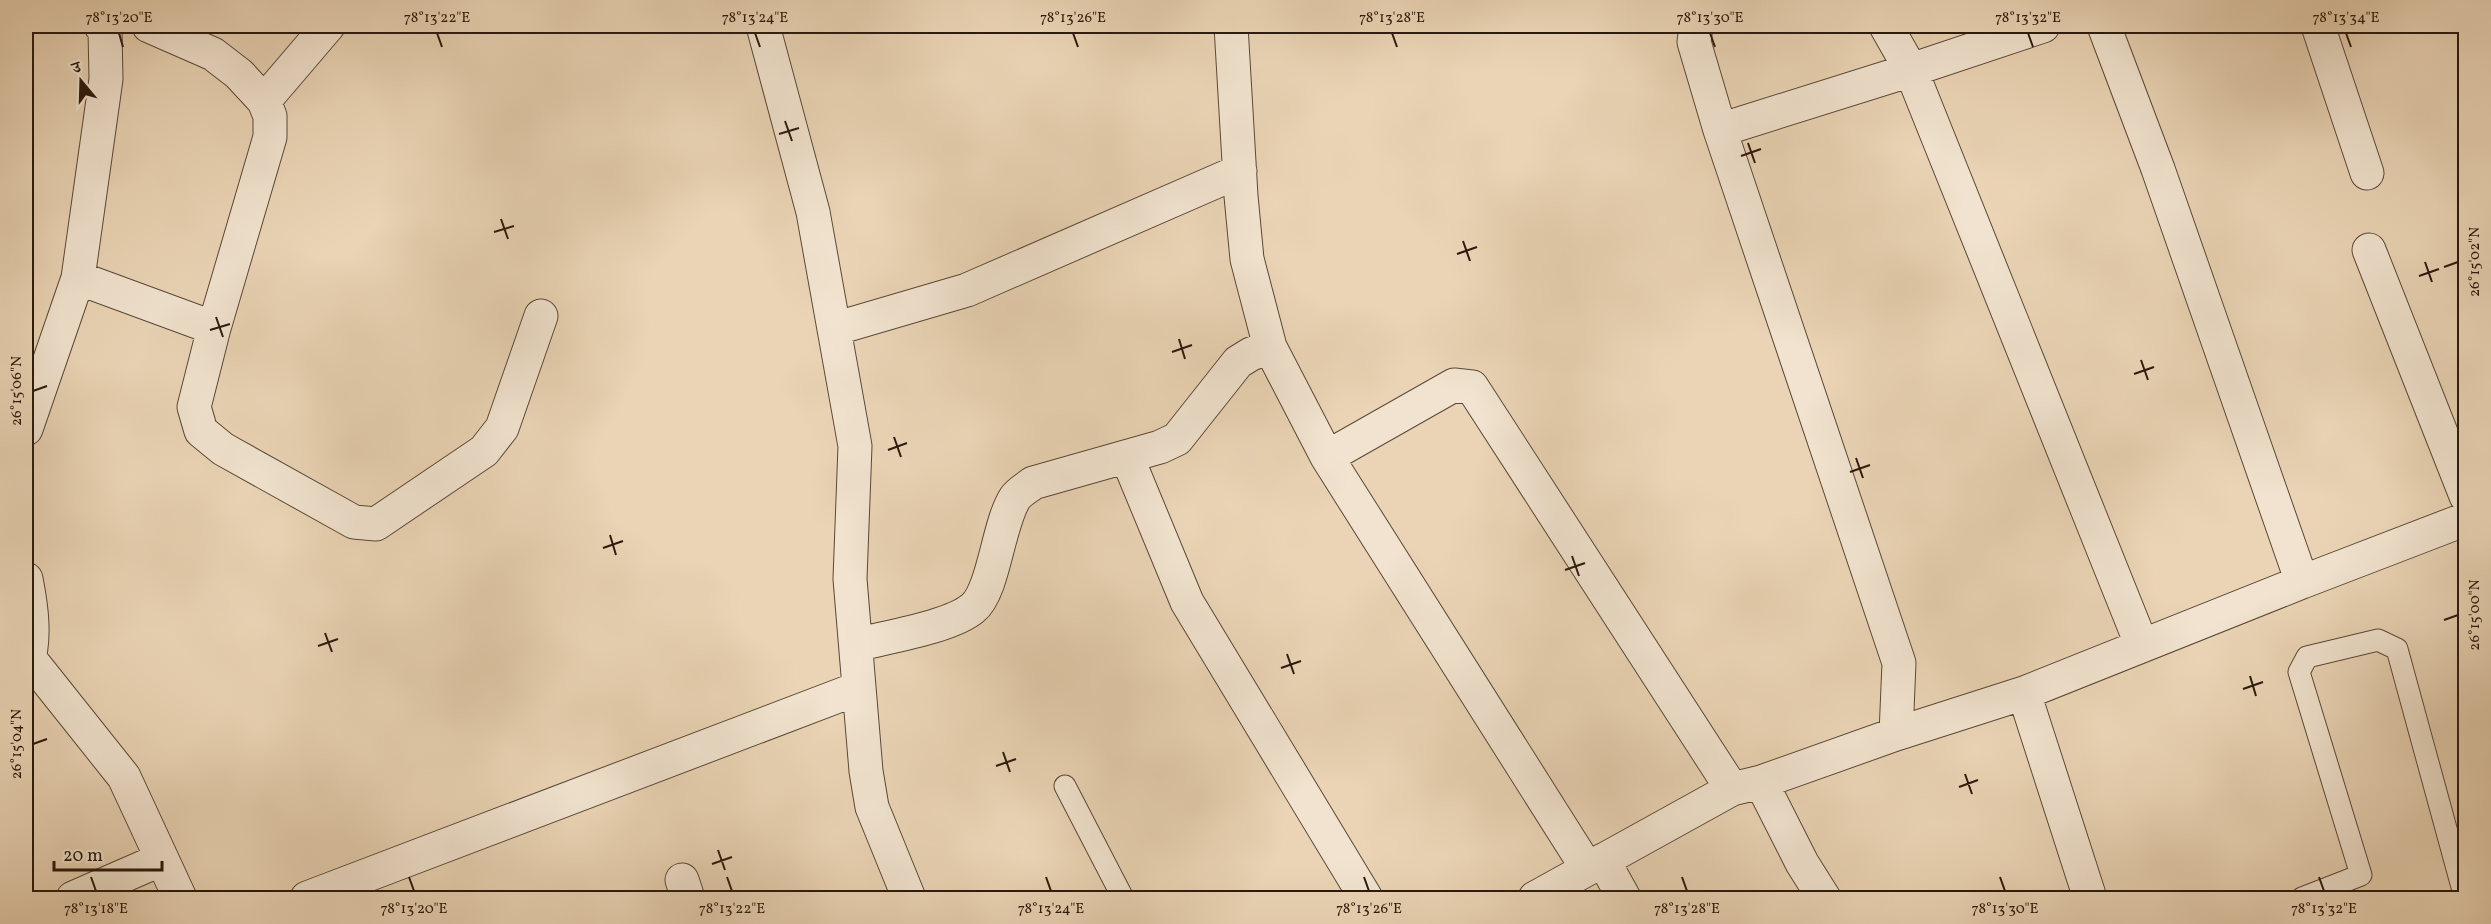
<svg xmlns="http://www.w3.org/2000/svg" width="2491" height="924" font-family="Vollkorn,'Noto Serif Devanagari',serif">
	<rect width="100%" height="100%" fill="#ead4b5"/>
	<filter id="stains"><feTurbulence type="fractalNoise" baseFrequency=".00333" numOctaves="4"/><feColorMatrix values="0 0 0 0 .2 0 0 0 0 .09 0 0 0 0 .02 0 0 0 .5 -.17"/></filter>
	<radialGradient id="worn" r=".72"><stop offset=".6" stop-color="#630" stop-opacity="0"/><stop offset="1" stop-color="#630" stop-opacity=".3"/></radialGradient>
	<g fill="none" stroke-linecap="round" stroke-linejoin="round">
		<defs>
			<path id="lane" d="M1065,786L1123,898
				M2302,898L2361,875L2299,672L2307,657L2378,640L2397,649L2465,898"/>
			<path id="street" d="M149,26L213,54L239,74L264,101L270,116V137L214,328
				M763,26L813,212L855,446L850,579L866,771L872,807L909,898
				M1231,26L1241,196L1247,259L1270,347L1327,457
				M1696,26L1694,42L1720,130L1899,663L1896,734
				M1886,26L1911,70L2142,646
				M2318,26L2367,173
				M264,101L328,26
				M1720,130L1911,70L2043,26
				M2369,250L2466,496
				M78,278L214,328L194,407L201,431L223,449L354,522L376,524L484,451L502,428L541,316
				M834,329L967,290L1240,171
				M26,429L78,278L106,79L105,30L101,26
				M1127,457L1187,602L1366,898
				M26,579C32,609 36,641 26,670
				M2302,582L2466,519
				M856,645C886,637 951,627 973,608C994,591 998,524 1015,498C1019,492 1027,488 1033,483L1160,447L1177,439L1238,362L1251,354L1270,347
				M30,659L124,777L162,859
				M2024,693L2090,898
				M1761,782L1802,863L1824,898
				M1603,860L1624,898
				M1587,868L1327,457L1454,385L1472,387L1732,789
				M682,880L688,898
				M73,898L162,859L180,898
				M307,898L859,688
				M1535,898L1732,789L1761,782L1896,734L2024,693L2302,582L2158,169L2104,26"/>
		</defs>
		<use href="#lane" stroke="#5a4837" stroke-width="23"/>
		<use href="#street" stroke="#5a4837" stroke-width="35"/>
		<use href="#lane" stroke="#f1e3cf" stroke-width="21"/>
		<use href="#street" stroke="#f1e3cf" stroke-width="33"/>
	</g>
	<path fill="none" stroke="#2a190d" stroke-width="2" d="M119,33L123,47M437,33L442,47M755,33L760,47M1073,33L1078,47M1392,33L1397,47M1710,33L1715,47M2028,33L2033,47M2346,33L2351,47M785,121L792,141M779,134L799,128M1748,143L1755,163M1741,156L1761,149M501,219L508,239M494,232L514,226M1463,241L1470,261M1457,254L1477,247M2425,262L2432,282M2444,267L2458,262M2419,276L2439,269M216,317L223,337M210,330L230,324M1179,339L1185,359M1172,352L1192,345M2141,360L2148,380M2134,374L2154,367M33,391L47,386M894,437L901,457M888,450L907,443M1856,458L1863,478M1850,472L1870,465M610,535L616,555M603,548L623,541M1572,556L1579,576M1565,570L1585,563M2444,620L2458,615M325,633L332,652M318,646L338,639M1287,654L1294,674M1281,668L1301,661M2250,676L2256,696M2243,689L2263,682M33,744L47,739M1003,752L1010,772M996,766L1016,759M1965,774L1972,794M1959,787L1978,780M718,850L725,870M712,864L732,857M91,877L96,891M409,877L414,891M727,877L732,891M1046,877L1051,891M1364,877L1369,891M1682,877L1687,891M2000,877L2005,891M2319,877L2324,891"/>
	<rect width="2491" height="924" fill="none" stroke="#ead4b5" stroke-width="66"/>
	<g transform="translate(81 81) rotate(341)" stroke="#f1e3cf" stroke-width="4.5" paint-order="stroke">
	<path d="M0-4.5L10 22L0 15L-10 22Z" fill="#2a190d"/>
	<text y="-9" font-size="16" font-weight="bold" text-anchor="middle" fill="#2a190d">उ</text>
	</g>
	<path d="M54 861v9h108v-9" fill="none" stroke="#2a190d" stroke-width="3"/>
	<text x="63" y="861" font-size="18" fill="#2a190d" stroke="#f1e3cf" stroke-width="4.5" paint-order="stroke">20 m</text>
	<rect x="33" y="33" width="2425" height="858" fill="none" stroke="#2a190d" stroke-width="2"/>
	<g font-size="15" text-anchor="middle" fill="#2a190d">
		<text x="119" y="22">78°13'20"E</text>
		<text x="437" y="22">78°13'22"E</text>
		<text x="755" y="22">78°13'24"E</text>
		<text x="1073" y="22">78°13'26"E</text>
		<text x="1392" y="22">78°13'28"E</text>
		<text x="1710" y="22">78°13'30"E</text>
		<text x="2028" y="22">78°13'32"E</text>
		<text x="2346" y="22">78°13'34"E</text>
		<text transform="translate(2474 262) rotate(-90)" y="5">26°15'02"N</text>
		<text transform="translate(16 391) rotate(-90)" y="5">26°15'06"N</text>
		<text transform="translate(2474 615) rotate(-90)" y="5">26°15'00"N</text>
		<text transform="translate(16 744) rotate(-90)" y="5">26°15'04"N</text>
		<text x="96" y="913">78°13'18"E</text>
		<text x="414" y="913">78°13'20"E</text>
		<text x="732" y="913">78°13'22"E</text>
		<text x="1051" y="913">78°13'24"E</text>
		<text x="1369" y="913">78°13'26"E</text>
		<text x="1687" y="913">78°13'28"E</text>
		<text x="2005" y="913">78°13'30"E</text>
		<text x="2324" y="913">78°13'32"E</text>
	</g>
	<rect width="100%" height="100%" filter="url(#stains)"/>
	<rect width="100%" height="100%" fill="url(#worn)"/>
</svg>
